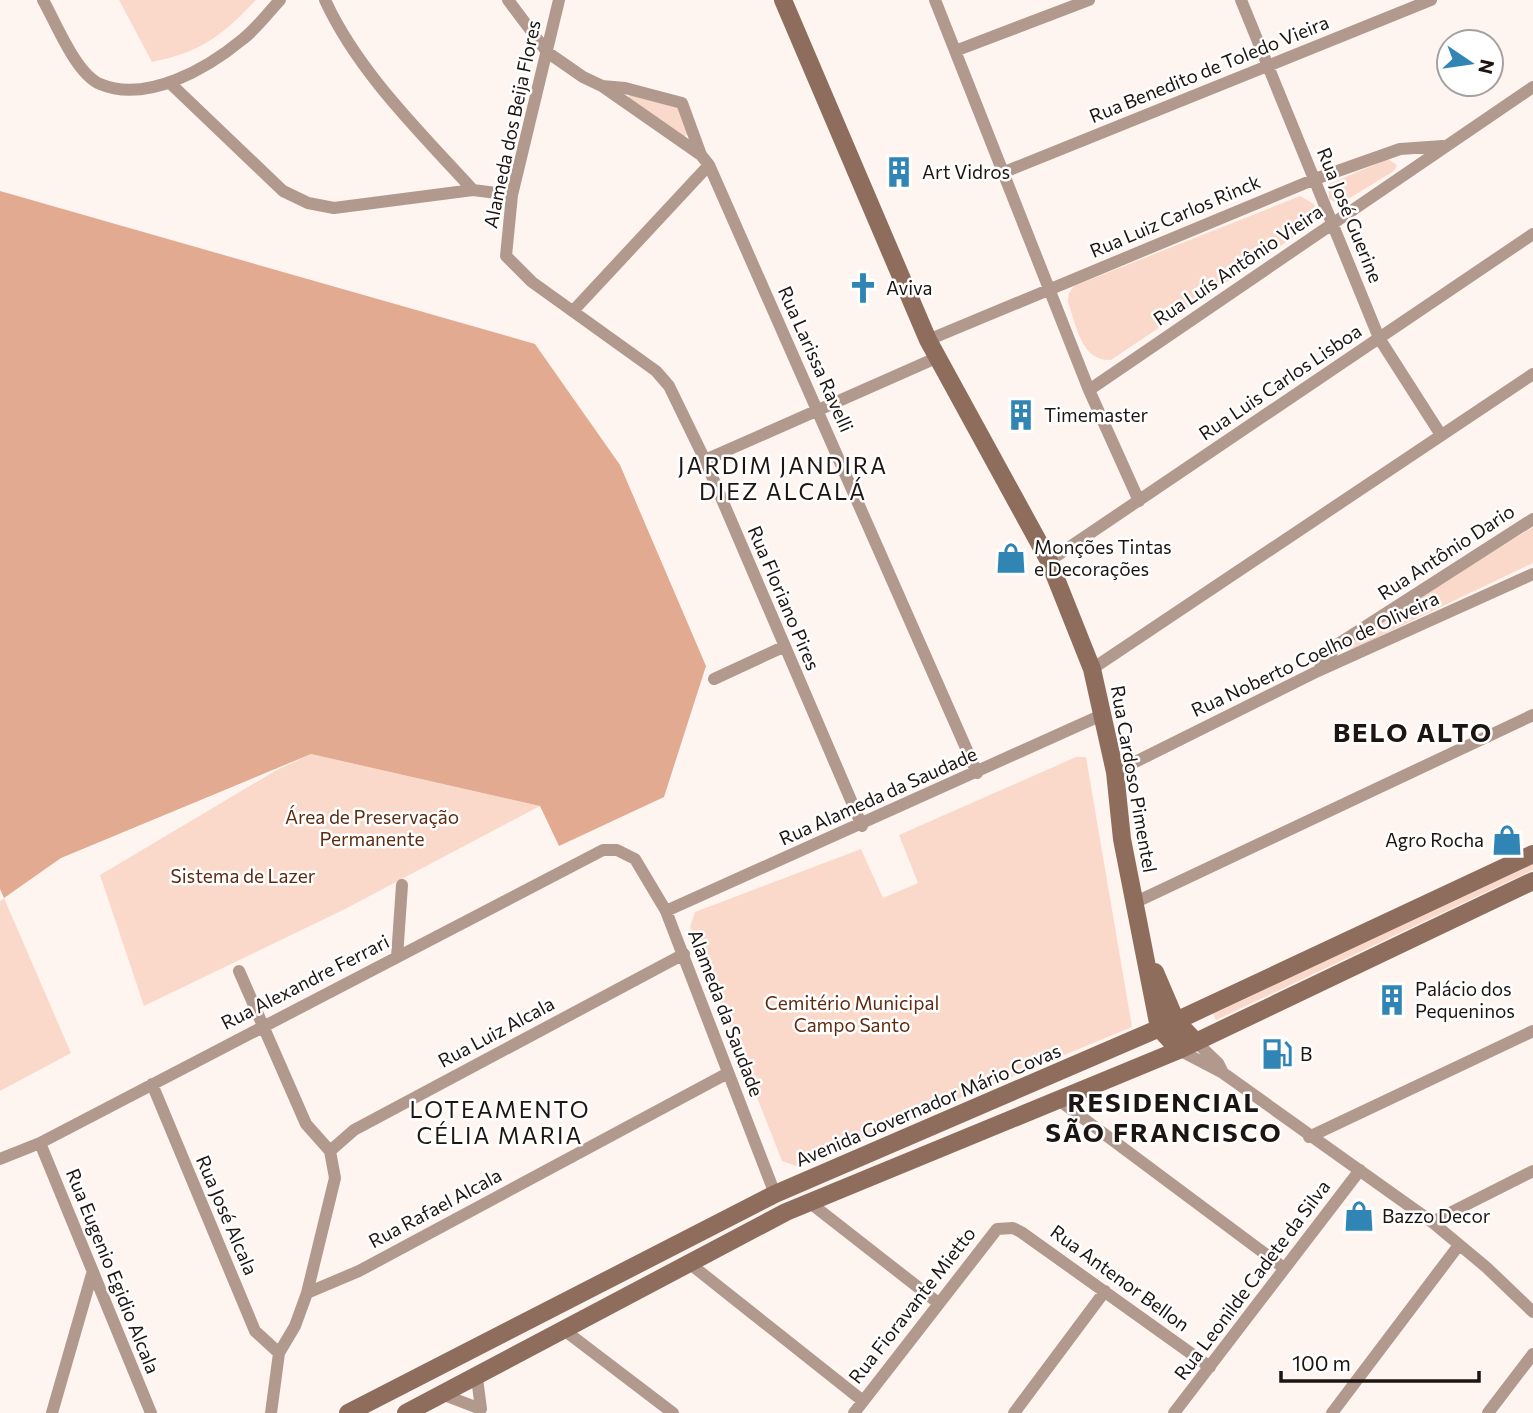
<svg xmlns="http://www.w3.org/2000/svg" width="1533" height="1413" font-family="Commissioner,sans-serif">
	<rect width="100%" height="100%" fill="#fef5f1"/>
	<path fill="#fbd9ca" d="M119,0H256C222,36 201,52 152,62Z
		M630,94L676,102L688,134L684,137L628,98Z
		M1388,159L1397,165L1394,171L1340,204L1329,199V184Z
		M1300,196L1314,204L1316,214L1313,224L1111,360C1081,362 1076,324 1068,302L1069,293L1074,286Z
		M1533,527V563L1351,650L1345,647L1346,642Z
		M311,754L540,806L345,909L144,1006L100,875L275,771Z
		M1076,757H1086L1132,1027L796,1166L782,1161L690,927L695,912L861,849L883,898L918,883L899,835Z
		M1533,862V870L1216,1020L1213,1014Z
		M4,898L71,1053L0,1091V901Z"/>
	<path fill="#e2aa90" d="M0,191L535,344L620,465L706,666L664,797L559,846L540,806L311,754L61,858L4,898L0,889Z"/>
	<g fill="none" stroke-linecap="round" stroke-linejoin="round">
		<path stroke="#b2998e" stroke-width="12" d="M43,0C56,23 76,74 100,84C147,104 208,68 243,39C257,28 268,13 280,0
			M325,0C358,72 420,132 473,190
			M508,0L547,52L583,77L602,86L701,155L709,165L977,773
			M559,0L512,195L506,256L532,282L656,371L669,386L705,460L862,826
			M935,0L1089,390L1139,501
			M1241,0L1379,338L1441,435
			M955,51L1089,0
			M171,84L283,191L308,203L334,208L473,190L512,195
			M602,86L625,88L682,103L701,155
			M1002,173L1431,0
			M573,311L709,165
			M928,340L1315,179L1400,149L1443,146
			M1089,390L1533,87
			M705,460L936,358
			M1049,561L1533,234
			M1092,669L1533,374
			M1318,671L1338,644L1533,519
			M714,679L783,647
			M1115,772L1318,671L1533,574
			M1136,902L1533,715
			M666,911L1104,714
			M397,957L402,885
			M239,971L306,1124L330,1151
			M1195,1041L1218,1063L1223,1073
			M1179,1050L1223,1073L1432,1222L1486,1267L1533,1312
			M152,1084L255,1331L279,1353
			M1060,1101L1284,1268
			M1309,1137L1533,1031
			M40,1143L151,1413
			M330,1151L354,1130L684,954
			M0,1159L40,1143L603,850H617L635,859L666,911L775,1194
			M809,1202L937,1302
			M1432,1222L1533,1171
			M689,1263L863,1401
			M307,1293L359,1271L728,1073
			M564,1330L673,1413
			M444,1395L481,1409L477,1378
			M52,1413L92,1274
			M271,1413L279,1353L295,1326L307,1293L335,1178L330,1151
			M854,1413L997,1229L1013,1228L1021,1232L1210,1367
			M1014,1413L1105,1291
			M1174,1413L1360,1170
			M1332,1413L1459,1245
			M1488,1413L1533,1354"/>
		<path stroke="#8f6d5c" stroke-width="18" d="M783,0L928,340L1049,561L1092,669L1115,772L1122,839L1159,1028L1179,1050
			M1155,972L1176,1021L1195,1041
			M348,1413L775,1194L1176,1021L1533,854
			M406,1413L786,1212L1179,1050L1533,881"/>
	</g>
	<defs>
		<symbol id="building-bare" viewBox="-9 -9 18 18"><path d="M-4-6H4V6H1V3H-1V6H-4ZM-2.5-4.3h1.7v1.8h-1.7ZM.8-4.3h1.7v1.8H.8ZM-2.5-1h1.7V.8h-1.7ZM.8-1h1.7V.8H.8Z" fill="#3085b4" stroke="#fff" stroke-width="2.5" paint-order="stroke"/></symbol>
		<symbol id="church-bare" viewBox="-9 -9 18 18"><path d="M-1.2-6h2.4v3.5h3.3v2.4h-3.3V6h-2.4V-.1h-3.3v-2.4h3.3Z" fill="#3085b4" stroke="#fff" stroke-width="2.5" paint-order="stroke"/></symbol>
		<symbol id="shop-bare" viewBox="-9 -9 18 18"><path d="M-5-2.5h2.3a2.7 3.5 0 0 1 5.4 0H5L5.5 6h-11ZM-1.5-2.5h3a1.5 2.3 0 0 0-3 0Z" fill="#3085b4" stroke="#fff" stroke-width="2.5" paint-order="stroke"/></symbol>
		<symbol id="fuel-bare" viewBox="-9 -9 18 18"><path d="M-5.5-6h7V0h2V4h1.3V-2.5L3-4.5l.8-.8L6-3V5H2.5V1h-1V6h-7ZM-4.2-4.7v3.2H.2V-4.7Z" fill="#3085b4" stroke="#fff" stroke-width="2.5" paint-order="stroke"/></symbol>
	</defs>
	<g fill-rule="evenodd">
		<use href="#building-bare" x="877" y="150" width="44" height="44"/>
		<use href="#church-bare" x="841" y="266" width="44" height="44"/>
		<use href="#building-bare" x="999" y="393" width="44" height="44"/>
		<use href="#shop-bare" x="989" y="536" width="44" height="44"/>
		<use href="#shop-bare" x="1485" y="818" width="44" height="44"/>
		<use href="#building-bare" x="1370" y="978" width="44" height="44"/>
		<use href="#fuel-bare" x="1255" y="1032" width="44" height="44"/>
		<use href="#shop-bare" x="1337" y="1194" width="44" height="44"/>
	</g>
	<g text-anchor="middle" stroke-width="5" stroke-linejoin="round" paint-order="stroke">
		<g font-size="19" fill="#1d1512" stroke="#fff">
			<text transform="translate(1209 69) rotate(-22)" y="7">Rua Benedito de Toledo Vieira</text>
			<text transform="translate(512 124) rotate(-78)" y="7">Alameda dos Beija Flores</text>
			<text transform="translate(1350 215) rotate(68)" y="7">Rua José Guerine</text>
			<text transform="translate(1175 216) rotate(-23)" y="7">Rua Luiz Carlos Rinck</text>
			<text transform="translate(1238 265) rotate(-34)" y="7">Rua Luís Antônio Vieira</text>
			<text transform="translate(816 359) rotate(66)" y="7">Rua Larissa Ravelli</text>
			<text transform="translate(1280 382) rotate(-34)" y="7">Rua Luis Carlos Lisboa</text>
			<text transform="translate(1446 552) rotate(-33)" y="7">Rua Antônio Dario</text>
			<text transform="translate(784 598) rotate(67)" y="7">Rua Floriano Pires</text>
			<text transform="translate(1315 654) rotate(-25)" y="7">Rua Noberto Coelho de Oliveira</text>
			<text transform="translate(1134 779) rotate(80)" y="7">Rua Cardoso Pimentel</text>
			<text transform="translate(878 796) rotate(-24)" y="7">Rua Alameda da Saudade</text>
			<text transform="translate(305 982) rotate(-27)" y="7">Rua Alexandre Ferrari</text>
			<text transform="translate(726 1013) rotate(69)" y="7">Alameda da Saudade</text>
			<text transform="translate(496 1032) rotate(-28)" y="7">Rua Luiz Alcala</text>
			<text transform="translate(928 1105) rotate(-23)" y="7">Avenida Governador Mário Covas</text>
			<text transform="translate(435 1208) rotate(-28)" y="7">Rua Rafael Alcala</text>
			<text transform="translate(227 1215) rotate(67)" y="7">Rua José Alcala</text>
			<text transform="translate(113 1271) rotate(68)" y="7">Rua Eugenio Egidio Alcala</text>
			<text transform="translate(1120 1278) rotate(36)" y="7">Rua Antenor Bellon</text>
			<text transform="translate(1252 1280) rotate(-53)" y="7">Rua Leonilde Cadete da Silva</text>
			<text transform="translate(912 1305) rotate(-52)" y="7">Rua Fioravante Mietto</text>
		</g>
		<g font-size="19" fill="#1d1512" stroke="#fff" text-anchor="start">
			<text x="922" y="179">Art Vidros</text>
			<text x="886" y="295">Aviva</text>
			<text x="1044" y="422">Timemaster</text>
			<text x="1034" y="554">Monções Tintas<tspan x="1034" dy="22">e Decorações</tspan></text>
			<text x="1484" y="847" text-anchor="end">Agro Rocha</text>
			<text x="1415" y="996">Palácio dos<tspan x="1415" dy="22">Pequeninos</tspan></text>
			<text x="1300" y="1061">B</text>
			<text x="1382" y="1223">Bazzo Decor</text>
		</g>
		<g font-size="19" fill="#5f2b10" stroke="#fff">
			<text x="372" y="824">Área de Preservação<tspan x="372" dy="22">Permanente</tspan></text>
			<text x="243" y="883">Sistema de Lazer</text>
			<text x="852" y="1010">Cemitério Municipal<tspan x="852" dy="22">Campo Santo</tspan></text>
		</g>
		<g font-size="23" letter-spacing="2" fill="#1d1512" stroke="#fff">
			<text x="783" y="474">JARDIM JANDIRA<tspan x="783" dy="26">DIEZ ALCALÁ</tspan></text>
			<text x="500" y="1118">LOTEAMENTO<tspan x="500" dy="26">CÉLIA MARIA</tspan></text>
		</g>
		<g font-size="26" font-weight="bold" letter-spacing="2" fill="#1d1512" stroke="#fff">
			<text x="1413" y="742">BELO ALTO</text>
			<text x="1164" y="1112">RESIDENCIAL<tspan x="1164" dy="30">SÃO FRANCISCO</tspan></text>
		</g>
	</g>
	<g transform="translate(1470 63) rotate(103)"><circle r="33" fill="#ffffff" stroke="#a5a1a0" stroke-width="2"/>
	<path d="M0-5L12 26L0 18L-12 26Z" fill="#3085b4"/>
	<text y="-10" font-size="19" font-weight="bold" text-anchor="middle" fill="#1d1512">N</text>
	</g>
	<path d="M1281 1371v10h198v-10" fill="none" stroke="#1d1512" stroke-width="3.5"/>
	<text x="1292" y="1371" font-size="21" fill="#1d1512" stroke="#ffffff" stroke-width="5" paint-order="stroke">100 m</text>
</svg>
